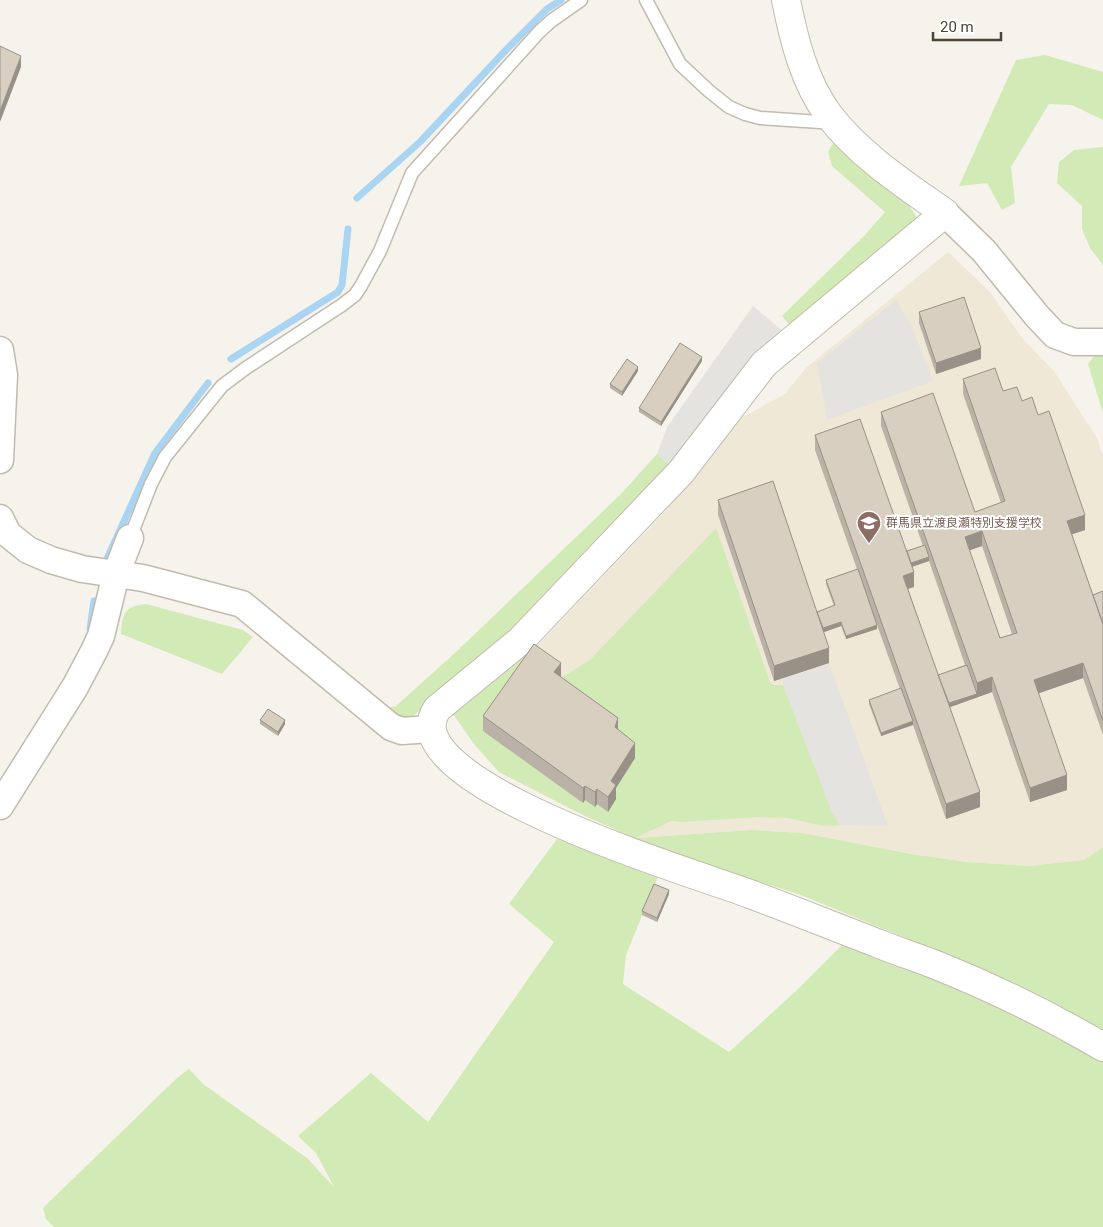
<svg xmlns="http://www.w3.org/2000/svg" width="1103" height="1227" font-family="Roboto,'Noto Sans JP',sans-serif">
	<rect width="100%" height="100%" fill="#f6f3ec"/>
	<path fill="#efe8d6" d="M948,252L990,292L1023,339L1054,371L1098,440L1103,457V847L1084,860L1029,866L967,862L911,854L803,833L751,830L634,838L581,814L499,772L475,745L453,714L522,657L529,654L662,515L737,420L785,394L806,368Z"/>
	<path fill="#d2eab5" d="M1045,55L1103,72V120L1072,105L1049,104L1011,167L1015,203L1002,210L987,183L959,186L1016,60Z
		M835,139L903,196L917,218L791,327L782,316L864,236L885,212L832,166L828,152Z
		M1101,147H1103V265L1090,248L1082,229V206L1057,183L1059,162L1074,150Z
		M1098,351H1103V413L1088,364Z
		M657,454L672,467L514,632L414,715L407,719L400,720L273,615L274,613L388,708L396,706L456,652L621,494Z
		M716,528L770,682L774,685H783L787,689L832,812L840,825L824,826L788,818L758,817L682,822L671,821L636,838L751,830L803,833L911,854L967,862L1029,866L1084,860L1103,847V1030L986,971L801,895L716,868L634,838L581,814L499,772L475,745L453,714L522,657L534,659L483,731L583,802L561,678L590,660Z
		M146,604L243,630L253,637L222,674L121,634C122,614 125,606 146,604Z
		M557,839L615,860L659,874L626,955L623,984L729,1052L796,991L843,944L969,992L1048,1030L1103,1061V1227H54L46,1219L43,1208L177,1078L189,1069L203,1084L307,1158L334,1187L316,1153L298,1136L371,1073L428,1122L554,942L509,904Z"/>
	<path fill="#e5e3e0" d="M896,300L912,327L933,381L827,420L817,363Z
		M753,306L784,332L672,467L657,454L667,427Z
		M829,663L888,826L840,825L832,812L783,685V678Z"/>
	<g fill="none" stroke-linecap="round" stroke-linejoin="round">
		<path stroke="#a9d4f2" stroke-width="7" d="M357,198L420,142L508,48L547,9L561,0
			M231,359L338,292L342,285L348,229
			M106,561L155,453L208,383
			M90,629L94,601"/>
		<defs>
			<path id="service" d="M646,0L680,64L709,91L729,107L745,114L760,118L820,122L832,119
				M130,538L151,484L165,457L222,386L246,368L342,305L355,295L361,286L380,251L412,173L539,32L551,21L581,0"/>
			<path id="minor" d="M945,213L984,251L1037,316L1055,335L1074,342H1103
				M0,350L4,375L0,460
				M0,518L8,534L28,550L51,560L82,569L143,578L242,604L391,727L402,731L431,729
				M0,806L75,687L94,651L101,636L116,574L130,538"/>
			<path id="tertiary" d="M786,0C794,40 804,81 828,114C859,155 904,184 945,213L764,364L681,472L658,496L520,641L437,709C387,783 704,876 750,894C793,910 835,927 877,943C896,951 916,957 936,965C991,987 1052,1017 1103,1047"/>
		</defs>
		<use href="#service" stroke="#c2bbae" stroke-width="15"/>
		<use href="#minor" stroke="#c2bbae" stroke-width="29"/>
		<use href="#tertiary" stroke="#c2bbae" stroke-width="30"/>
		<use href="#service" stroke="#fff" stroke-width="12"/>
		<use href="#minor" stroke="#fff" stroke-width="26"/>
		<use href="#tertiary" stroke="#fff" stroke-width="28"/>
	</g>
	<path fill="#bab2a6" fill-rule="evenodd" d="M919,312L981,359L936,374L919,323Z
		M702,361L661,426L639,412V408Z
		M638,371L622,396L610,388V384Z
		M963,379L1003,391L1022,401L1038,415L1085,530L1072,534L1093,595L1103,591V735L1083,678L1038,693L1067,790L1030,802L992,692L950,707L980,807L946,819L913,725L881,736L869,704V700L900,689L877,625V629L846,639L841,626L824,632L829,663L774,681L718,515V500L817,612L834,606L826,584V580L857,569L815,450V435L907,551L923,546L881,426V412L975,512L1001,503L963,394ZM982,546L1012,634L1000,638L969,550ZM929,561L965,665L938,675L908,589L914,587L912,567Z
		M561,677L618,729L635,758L616,788V799L608,812L597,804L595,807L585,800L583,803L483,731V716Z
		M260,720L285,724L278,736L260,724Z
		M669,894L657,922L642,915V911Z"/>
	<path fill="#979187" d="M21,56V67L0,122V111Z
		M981,348V359L936,374V363Z
		M702,357V361L661,426V422Z
		M638,367V371L622,396V392Z
		M1085,515V530L1067,536V521Z
		M982,531V546L965,552V537Z
		M929,557V561L908,568V564Z
		M914,572V587L903,590V576Z
		M841,622V626L819,634V630Z
		M877,625V629L846,639V636Z
		M829,648V663L774,681V666Z
		M561,663V678L554,672Z
		M1083,663V678L1034,695V680Z
		M992,677V692L945,709V705L977,694V683Z
		M618,718V733L615,727Z
		M285,720V724L278,736V732Z
		M913,721V725L881,736V733Z
		M635,743V758L616,788V799L608,812V797L611,781Z
		M1067,775V790L1030,802V788Z
		M585,786V800L583,803V788Z
		M597,789V804L595,807V792Z
		M980,792V807L946,819V804Z
		M669,890V894L657,922V918Z"/>
	<path fill="#d8cfc1" stroke="#979187" fill-rule="evenodd" d="M0,46L21,56L0,111Z
		M964,297L981,348L936,363L919,312Z
		M680,343L702,357L661,422L639,408Z
		M627,359L638,367L622,392L610,384Z
		M995,368L1003,391L1017,387L1022,401L1032,397L1038,415L1049,411L1085,515L1067,521L1103,624V721L1083,663L1034,680L1067,775L1030,788L992,677L977,683L881,412L933,393L975,512L1005,501L963,379ZM982,531L1017,633L1000,638L965,537Z
		M860,419L914,572L903,576L980,792L946,804L815,435Z
		M773,481L829,648L774,666L718,500Z
		M925,545L929,557L911,563L907,551Z
		M858,569L877,625L846,636L841,622L823,628L817,612L835,605L826,580Z
		M1103,591V624L1093,595Z
		M534,644L561,663L554,672L618,718L615,727L635,743L611,781L616,785L608,797L597,789L595,792L585,786L583,788L483,716Z
		M967,665L977,694L949,703L938,675Z
		M901,688L913,721L881,733L869,700Z
		M268,709L285,720L278,732L260,720Z
		M654,884L669,890L657,918L642,911Z"/>
	<defs>
		<symbol id="school-pin" viewBox="-11 -11 22 30"><path d="M0 17L-7.5 6A9.5 9.5 0 1 1 7.5 6Z" fill="#8d6e63" stroke="#fff"/><path d="M0-5L7-2L0 1L-7-2ZM-4 1L0 2.5L4 1V4Q0 6-4 4Z" fill="#fff"/></symbol>
	</defs>
	<g fill-rule="evenodd">
		<use href="#school-pin" x="855" y="509" width="28" height="38"/>
	</g>
	<g text-anchor="middle" stroke-width="4" stroke-linejoin="round" paint-order="stroke">
		<g font-size="12" fill="#785e54" stroke="#fff" text-anchor="start">
			<text x="886" y="527">群馬県立渡良瀬特別支援学校</text>
		</g>
	</g>
	<path d="M933 32v8h68v-8" fill="none" stroke="#4b4439" stroke-width="2.5"/>
	<text x="940" y="32" font-size="15" fill="#4b4439" stroke="#ffffff" stroke-width="4" paint-order="stroke">20 m</text>
</svg>
